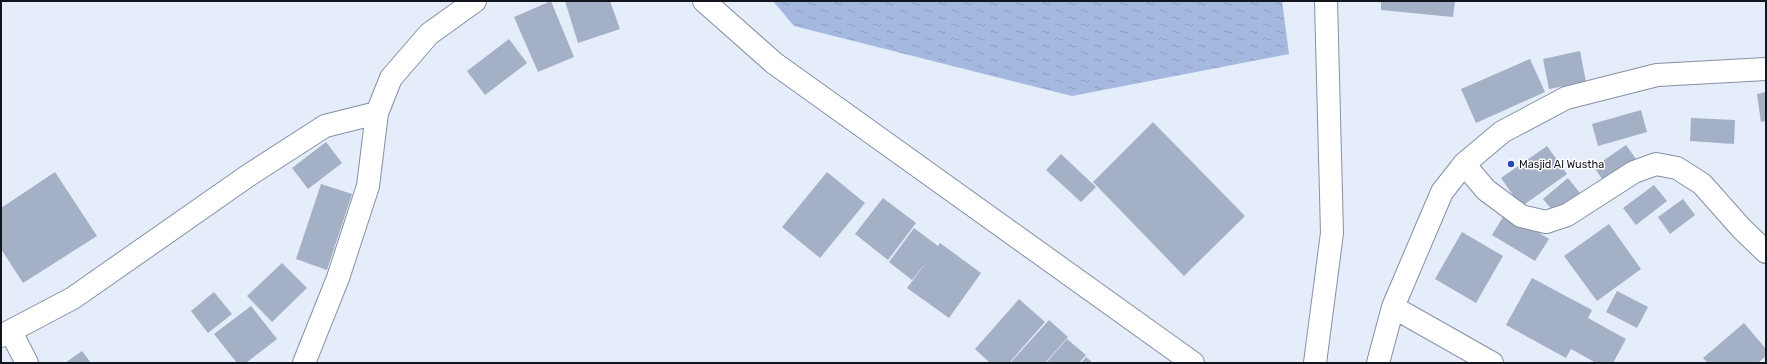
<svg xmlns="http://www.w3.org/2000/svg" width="1767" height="364" font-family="Rubik,sans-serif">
	<defs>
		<pattern id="water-ripples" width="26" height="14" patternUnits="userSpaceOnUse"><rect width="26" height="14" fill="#a5b8de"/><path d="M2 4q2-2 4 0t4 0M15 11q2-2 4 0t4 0" fill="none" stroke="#8d9dbe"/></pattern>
	</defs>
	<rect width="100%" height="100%" fill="#e5ecfa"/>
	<path fill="url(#water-ripples)" d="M773,1H1282L1289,54L1072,96L794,26Z"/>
	<path fill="#a4b0c6" d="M551,1L574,57L538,72L514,17Z
		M565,1H610L620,29L578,43Z
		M1381,1H1455L1453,17L1381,10Z
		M509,39L527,63L485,95L467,71Z
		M1580,51L1586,82L1549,89L1543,59Z
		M1530,59L1545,92L1476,123L1461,89Z
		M1766,92V121L1761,122L1757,94Z
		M1641,110L1647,132L1598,146L1592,124Z
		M1691,118L1735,120L1734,144L1690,141Z
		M1153,122L1245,216L1184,276L1093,182Z
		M326,142L342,163L308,189L292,168Z
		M1626,145L1639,163L1606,185L1594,167Z
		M1547,146L1567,174L1521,207L1501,178Z
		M1061,154L1096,187L1081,202L1046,170Z
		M55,172L97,236L23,283L1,249V208Z
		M827,172L865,203L820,258L782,227Z
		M1568,178L1583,197L1558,217L1543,199Z
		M321,184L352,194L327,270L296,259Z
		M1654,185L1667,201L1636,225L1623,208Z
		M883,198L916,223L888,260L855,234Z
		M1683,199L1695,215L1670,234L1658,217Z
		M1506,212L1549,239L1535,261L1492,235Z
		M1609,224L1641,269L1597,301L1564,256Z
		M914,228L938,246L940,243L981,273L949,318L907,288L929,259L912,280L889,262Z
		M1462,232L1503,256L1476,303L1435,279Z
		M282,263L307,288L272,322L247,296Z
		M1532,278L1592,310L1588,318L1626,339L1613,363H1596L1571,349L1566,358L1506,325Z
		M1617,291L1648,307L1637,328L1606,312Z
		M214,292L232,314L208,333L191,311Z
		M1019,299L1045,322L1009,363H990L975,349Z
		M251,306L277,339L246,363H237L214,334Z
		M1049,320L1068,337L1045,363H1010Z
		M1744,323L1766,349V356L1758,363H1708L1703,358Z
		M1067,339L1086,355L1079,363H1046Z
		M82,351L91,363H65Z
		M1086,357L1093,363H1081Z"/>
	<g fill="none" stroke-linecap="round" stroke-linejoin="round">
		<defs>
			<path id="minor" d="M704,1L774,63L1193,363
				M1464,164L1486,190L1521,216L1546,222L1567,215L1634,172L1656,164L1677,168L1702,184L1742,229L1766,252
				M1393,307L1492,363
				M11,332L27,363
				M1,336L73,298L249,175L325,126L377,113
				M304,363L338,278L368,186L377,113L391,78L429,34L475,1
				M1315,363L1332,233L1326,1
				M1378,363L1393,307L1442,192L1464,164L1502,132L1566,98L1657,75L1766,69"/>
		</defs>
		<use href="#minor" stroke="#8690a6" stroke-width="24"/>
		<use href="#minor" stroke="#fff" stroke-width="22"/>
	</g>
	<circle fill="#244cbb" stroke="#fff" stroke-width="1.5" cx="1511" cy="164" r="4"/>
	<g text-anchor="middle" stroke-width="3" stroke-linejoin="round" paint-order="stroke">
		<g font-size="11" fill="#11151d" stroke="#fff" text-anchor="start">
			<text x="1519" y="168">Masjid Al Wustha</text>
		</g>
	</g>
	<rect width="1767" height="364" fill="none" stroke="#11151d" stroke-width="4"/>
</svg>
